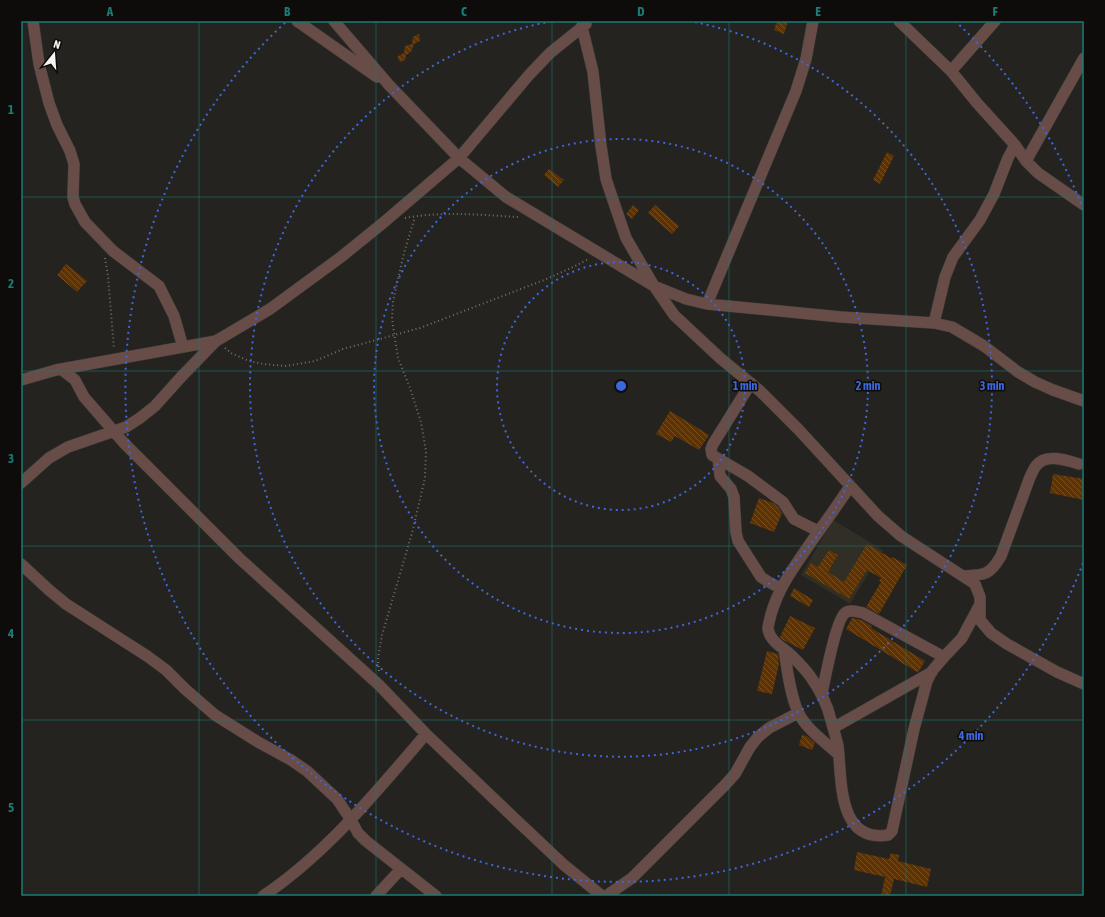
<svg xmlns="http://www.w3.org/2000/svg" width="1105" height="917" font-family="'Asap Condensed',sans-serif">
	<defs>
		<pattern id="building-back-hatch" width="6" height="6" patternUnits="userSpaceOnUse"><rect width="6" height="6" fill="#5e3201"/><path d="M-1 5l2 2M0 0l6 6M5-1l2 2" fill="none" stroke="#765026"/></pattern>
	</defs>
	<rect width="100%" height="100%" fill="#24231f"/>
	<path fill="#312e25" d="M833,520L883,550L850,604L801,575Z"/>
	<path fill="url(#building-back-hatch)" d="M777,21H788L784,34L774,30Z
		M419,34L420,41L414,44L411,52L406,55L405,60L400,62L398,59V56L404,53L405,46L412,44L413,37Z
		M887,152L894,156L880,184L873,180Z
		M549,169L564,180L558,187L544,175Z
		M633,205L639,210L632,219L626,214Z
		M655,205L679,226L672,234L648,213Z
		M66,264L87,281L77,292L57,275Z
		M670,411L709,435L699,450L675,436L671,442L656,434Z
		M1053,474L1084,479V500L1050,493Z
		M759,498L773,503L778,507L782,513L774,532L750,523Z
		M867,544L891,558L892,557L907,565L879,614L866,607L881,582L879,581L881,578L867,570L849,599L805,573L811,563L818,567L829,550L838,555L828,572L844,582Z
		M794,588L813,600L809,607L790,596Z
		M790,616L815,628L803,650L783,640L780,637Z
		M852,618L861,620L872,626L871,628L925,661L919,671L917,672L846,629Z
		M767,651L778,654L779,664L772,694L757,691Z
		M802,735L807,736L815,743L812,750L799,745Z
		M857,852L889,859L891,853L899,855L898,861L931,869L927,887L894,879L890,896H881L885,877L854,870Z"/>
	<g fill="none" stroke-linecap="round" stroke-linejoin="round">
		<defs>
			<path id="minor" d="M33,21L39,64L49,103L57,125L70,151L74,164L73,197L75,204L85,222L113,251L159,286L174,316L183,347
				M297,21L377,77
				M334,21L389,85L459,158L506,197L654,286L686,299L707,304L841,317L934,323L952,327L984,346L1018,372L1035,382L1053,390L1084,401
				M583,21L582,27L593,72L601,146L606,179L614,203L626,238L654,286L674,315L720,358L760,391L799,430L878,516L901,536L975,584L980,597V620L991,633L1007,644L1057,672L1084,684
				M899,21L951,71L977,103L1015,145L1026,161L1038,173L1084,205
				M951,71L995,21
				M1026,161L1084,58
				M707,304L796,91L806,59L813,21
				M934,323L945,277L953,257L980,220L994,194L1008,158L1015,145
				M61,369L75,380L84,397L124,443L239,558L379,685L426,734L512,816L564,865L602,896
				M21,380L56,370L216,341
				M751,383L713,444L711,449L712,455L748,476L783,502L794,519L818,531
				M718,459L720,476L731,489L734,497L736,532L738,541L761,577L767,581L780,588
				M21,483L49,458L68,447L126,427L140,418L155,406L182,376L216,341L270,309L341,257L383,223L459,158L529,75L550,53L586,24
				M850,486C836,508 820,529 805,551C790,573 779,588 771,614C770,619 768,625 768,629C770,642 784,648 792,656C798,662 805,669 810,676C820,690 827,703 831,720C833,728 836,737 838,746C842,779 837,843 888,835L892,831L914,729L927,681L932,671L944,657L962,638L979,606
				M21,564L49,590L66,604L147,656L166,670L185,689L215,715L258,742L291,760L307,771L337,799L351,820L358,833L366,841L436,896
				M964,576C985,575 990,575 1001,556L1030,477C1032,474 1033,469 1036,466C1045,453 1066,460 1079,464
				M784,649C787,669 790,694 798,712C806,729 825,742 838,754
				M822,693C825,679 836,620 845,613C850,609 857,612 863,613L944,657
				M833,728L932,672
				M263,896C327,853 376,792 426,734
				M376,896L401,869
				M606,896L632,878L725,785L735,774L750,747L758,737L769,728L798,713"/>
		</defs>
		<use href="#minor" stroke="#41403d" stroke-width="12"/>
		<path stroke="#72716e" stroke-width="2" stroke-dasharray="1 3" stroke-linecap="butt" d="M405,218C442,211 482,215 519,217
			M105,258L108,276L114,349
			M225,348L231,353L249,361L263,364L286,366L315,361L343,349L420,328L544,280L571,268L589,259
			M379,671L378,658L382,635L412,533L425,478L426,451L421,422L410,388L398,358L392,319L393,302L398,279L404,253L415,217"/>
		<use href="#minor" stroke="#684c48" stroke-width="11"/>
	</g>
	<path fill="none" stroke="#1a7c75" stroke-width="1" stroke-opacity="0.55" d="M199,21V896M376,21V896M552,21V896M729,21V896M906,21V896M21,197H1084M21,371H1084M21,546H1084M21,720H1084"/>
	<g fill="none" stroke="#3d67dc" stroke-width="2" stroke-dasharray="2 4">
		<circle cx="621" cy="386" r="124"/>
		<circle cx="621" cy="386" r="247"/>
		<path d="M689 21A371 371 0 1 1 553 21"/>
		<path d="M1083 563A495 495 0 1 1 287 21M955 21A495 495 0 0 1 1083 209"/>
	</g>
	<circle cx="621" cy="386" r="6" fill="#3d67dc" stroke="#0d0c0b" stroke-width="2"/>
	<g font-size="12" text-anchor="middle" font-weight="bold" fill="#3d67dc" stroke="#0d0c0b" stroke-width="3" stroke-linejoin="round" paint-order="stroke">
		<text x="745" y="390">1 min</text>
		<text x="868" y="390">2 min</text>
		<text x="992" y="390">3 min</text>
		<text x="971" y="740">4 min</text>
	</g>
	<rect width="1105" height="917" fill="none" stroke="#0d0c0b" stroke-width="44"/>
	<g transform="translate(54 54) rotate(17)" stroke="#0d0c0b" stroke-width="3" paint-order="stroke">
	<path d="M0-3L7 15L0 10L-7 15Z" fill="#f5f4f2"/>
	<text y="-6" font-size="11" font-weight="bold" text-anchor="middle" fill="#f5f4f2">N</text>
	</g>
	<rect x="22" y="22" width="1061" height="873" fill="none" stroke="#1a7c75" stroke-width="1.5"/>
	<g font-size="13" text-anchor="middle" font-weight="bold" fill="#1a7c75">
		<text x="110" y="16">A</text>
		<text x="287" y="16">B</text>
		<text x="464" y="16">C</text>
		<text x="641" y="16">D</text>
		<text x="818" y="16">E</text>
		<text x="995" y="16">F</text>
		<text x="11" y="114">1</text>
		<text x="11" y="288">2</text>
		<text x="11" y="463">3</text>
		<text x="11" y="638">4</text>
		<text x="11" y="812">5</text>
	</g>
</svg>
